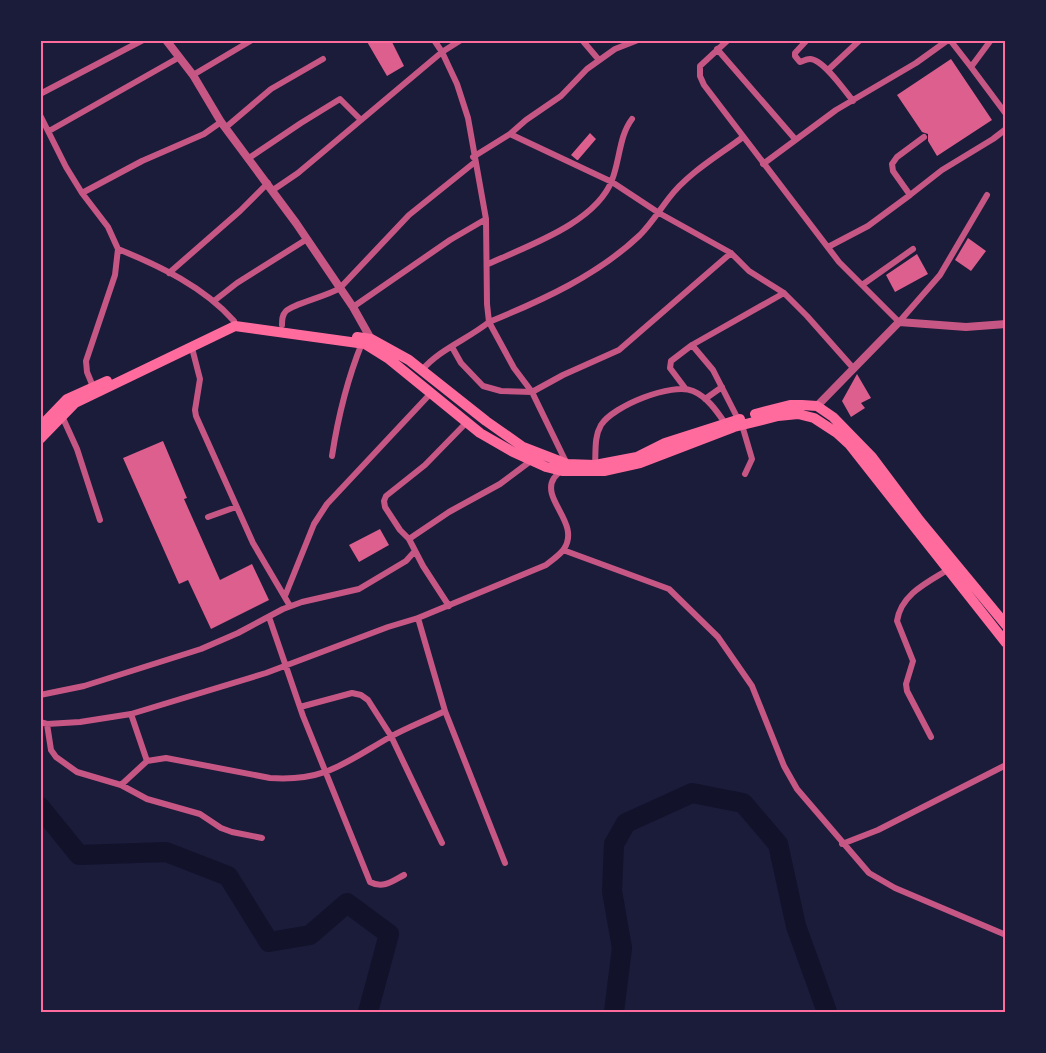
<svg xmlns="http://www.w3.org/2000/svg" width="1046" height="1053" font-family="'Sofia Sans Condensed',sans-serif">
	<rect width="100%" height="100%" fill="#1b1b3a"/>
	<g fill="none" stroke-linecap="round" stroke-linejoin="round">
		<path stroke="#12122b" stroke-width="20" d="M40,807L79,855L166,852L228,876L269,942L310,935L347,903L389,934L368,1012
			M614,1012L622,948L612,891L614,844L626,823L692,793L743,803L778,844L796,926L827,1012"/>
	</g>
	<path fill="#dd5f8e" d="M366,40H391L404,66L387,76Z
		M951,59L992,120L937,156L928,141V134L922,132L897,95Z
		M590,133L596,139L578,160H577L571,155Z
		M968,238L986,251L971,271L955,260Z
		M917,254L928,274L895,292L886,275Z
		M857,374L871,398L861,403L865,408L851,417L842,401Z
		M163,441L187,498L184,499L220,580L252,564L269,600L211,629L188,580L179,584L123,458Z
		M380,529L389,545L359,562L349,545Z"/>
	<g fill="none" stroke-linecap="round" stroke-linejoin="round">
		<path stroke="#c65784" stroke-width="6" d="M582,40L599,60
			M728,40L700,66V76L704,85L839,262L899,322L940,275L987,195
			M807,40L795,53V56L800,62C803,61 806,59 810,59C823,59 845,91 853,101
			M950,40L971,67
			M991,40L971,67L1006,114
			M717,49L795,139
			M828,70L860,40
			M193,75L252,40
			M40,94L143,40
			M40,115L66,167L82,193L108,227L118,249C160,266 204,287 234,321
			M225,128L271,89L323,59
			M49,131L178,58
			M510,134L526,120L561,96L587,69L615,49L638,40
			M924,137L897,157L892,164L893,171L910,195L942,170L993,139L1006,129
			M473,157L510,134L612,182L659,213L731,253L749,271L784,293L807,316L854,369
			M249,158L301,123L340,99L360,119
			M763,164L836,110L916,63L948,40
			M273,190L298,173L442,52L461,40
			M82,193L142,161L204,134L221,122
			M828,247L868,226L910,195
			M488,264C527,246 596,223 612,180C620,160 619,136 632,119
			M169,273L240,211L268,183
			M862,285L913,249
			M214,301L237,283L307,239
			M353,307L450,240L486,219
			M282,325C282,320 282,315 286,311C294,303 326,297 340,288L409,215L475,162
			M452,347L461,363L483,386L501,391L532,392L563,375L619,350L731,253
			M192,348L200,379L195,410L196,416L253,543L290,606
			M422,370C440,349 468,339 489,322L487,304L486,219L468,118L457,84L442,52L434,40
			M685,388L670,368L671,361L692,345
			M94,389L87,372L86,361L115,275L118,249
			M705,399L722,387
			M62,416L77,449L100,520
			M738,419L713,370L692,345L784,293
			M742,425L752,459L745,474
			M332,456C338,417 347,380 362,343
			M595,465C596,451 594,437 601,425C613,406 672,382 693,391C707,397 716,410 725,423
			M208,517L236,507
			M409,539L449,512L500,484L532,460
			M563,550L669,589L718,637L752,686L784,766L797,789L869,873L895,888L1006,935
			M285,596L314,524L327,504L431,393
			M449,606L423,566L409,539L400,530L385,507L384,501L386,496L425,465L467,422
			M269,617L303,716L370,882C383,889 393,881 404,875
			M418,618L445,711L505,863
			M40,695L84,686L201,649L238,633L283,609L302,602L359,589L406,561L415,551
			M300,707L352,693L361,695L368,700L391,736L442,843
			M131,714L147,761L166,758L270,778C325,782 346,762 390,737C408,727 427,720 445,711
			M40,722L47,724L80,722L131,714L266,673L388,627L418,618L546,565C552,560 560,555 564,549C581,523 540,499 554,478C558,473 563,469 567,464L532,392L514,368L489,322C543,300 598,275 640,235C651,224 659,211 669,198C688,173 718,156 743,137
			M47,724L51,750L56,757L77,772L121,785L147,799L200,814L221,828L232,832L262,838
			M931,737L907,691L906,684L913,661L897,621C901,594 928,582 949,569
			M121,785L147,761
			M842,844L878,830L1006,765"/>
		<path stroke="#c65784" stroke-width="8" d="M166,40L193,75L221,122L296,223L353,307L371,339
			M817,406L899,322L966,327L1006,324"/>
		<path stroke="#ff6b9d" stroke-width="10" d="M357,337L371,339L409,360L486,421L523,447L567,464L595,465L637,457L665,443L740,419
			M755,414L790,405H802L817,406L833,417L872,457L920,521L1006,625
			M40,427L67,399L107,381
			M40,439L75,403L235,326L365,344L389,359L480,433L513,452L546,467L562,471H604L640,463L734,427L778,416L798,414L814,418L837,433L849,444L1006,643"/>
	</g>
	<rect width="1046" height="1053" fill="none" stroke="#1b1b3a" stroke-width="84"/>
	<rect x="42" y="42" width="962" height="969" fill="none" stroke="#ff6b9d" stroke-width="2"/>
</svg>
